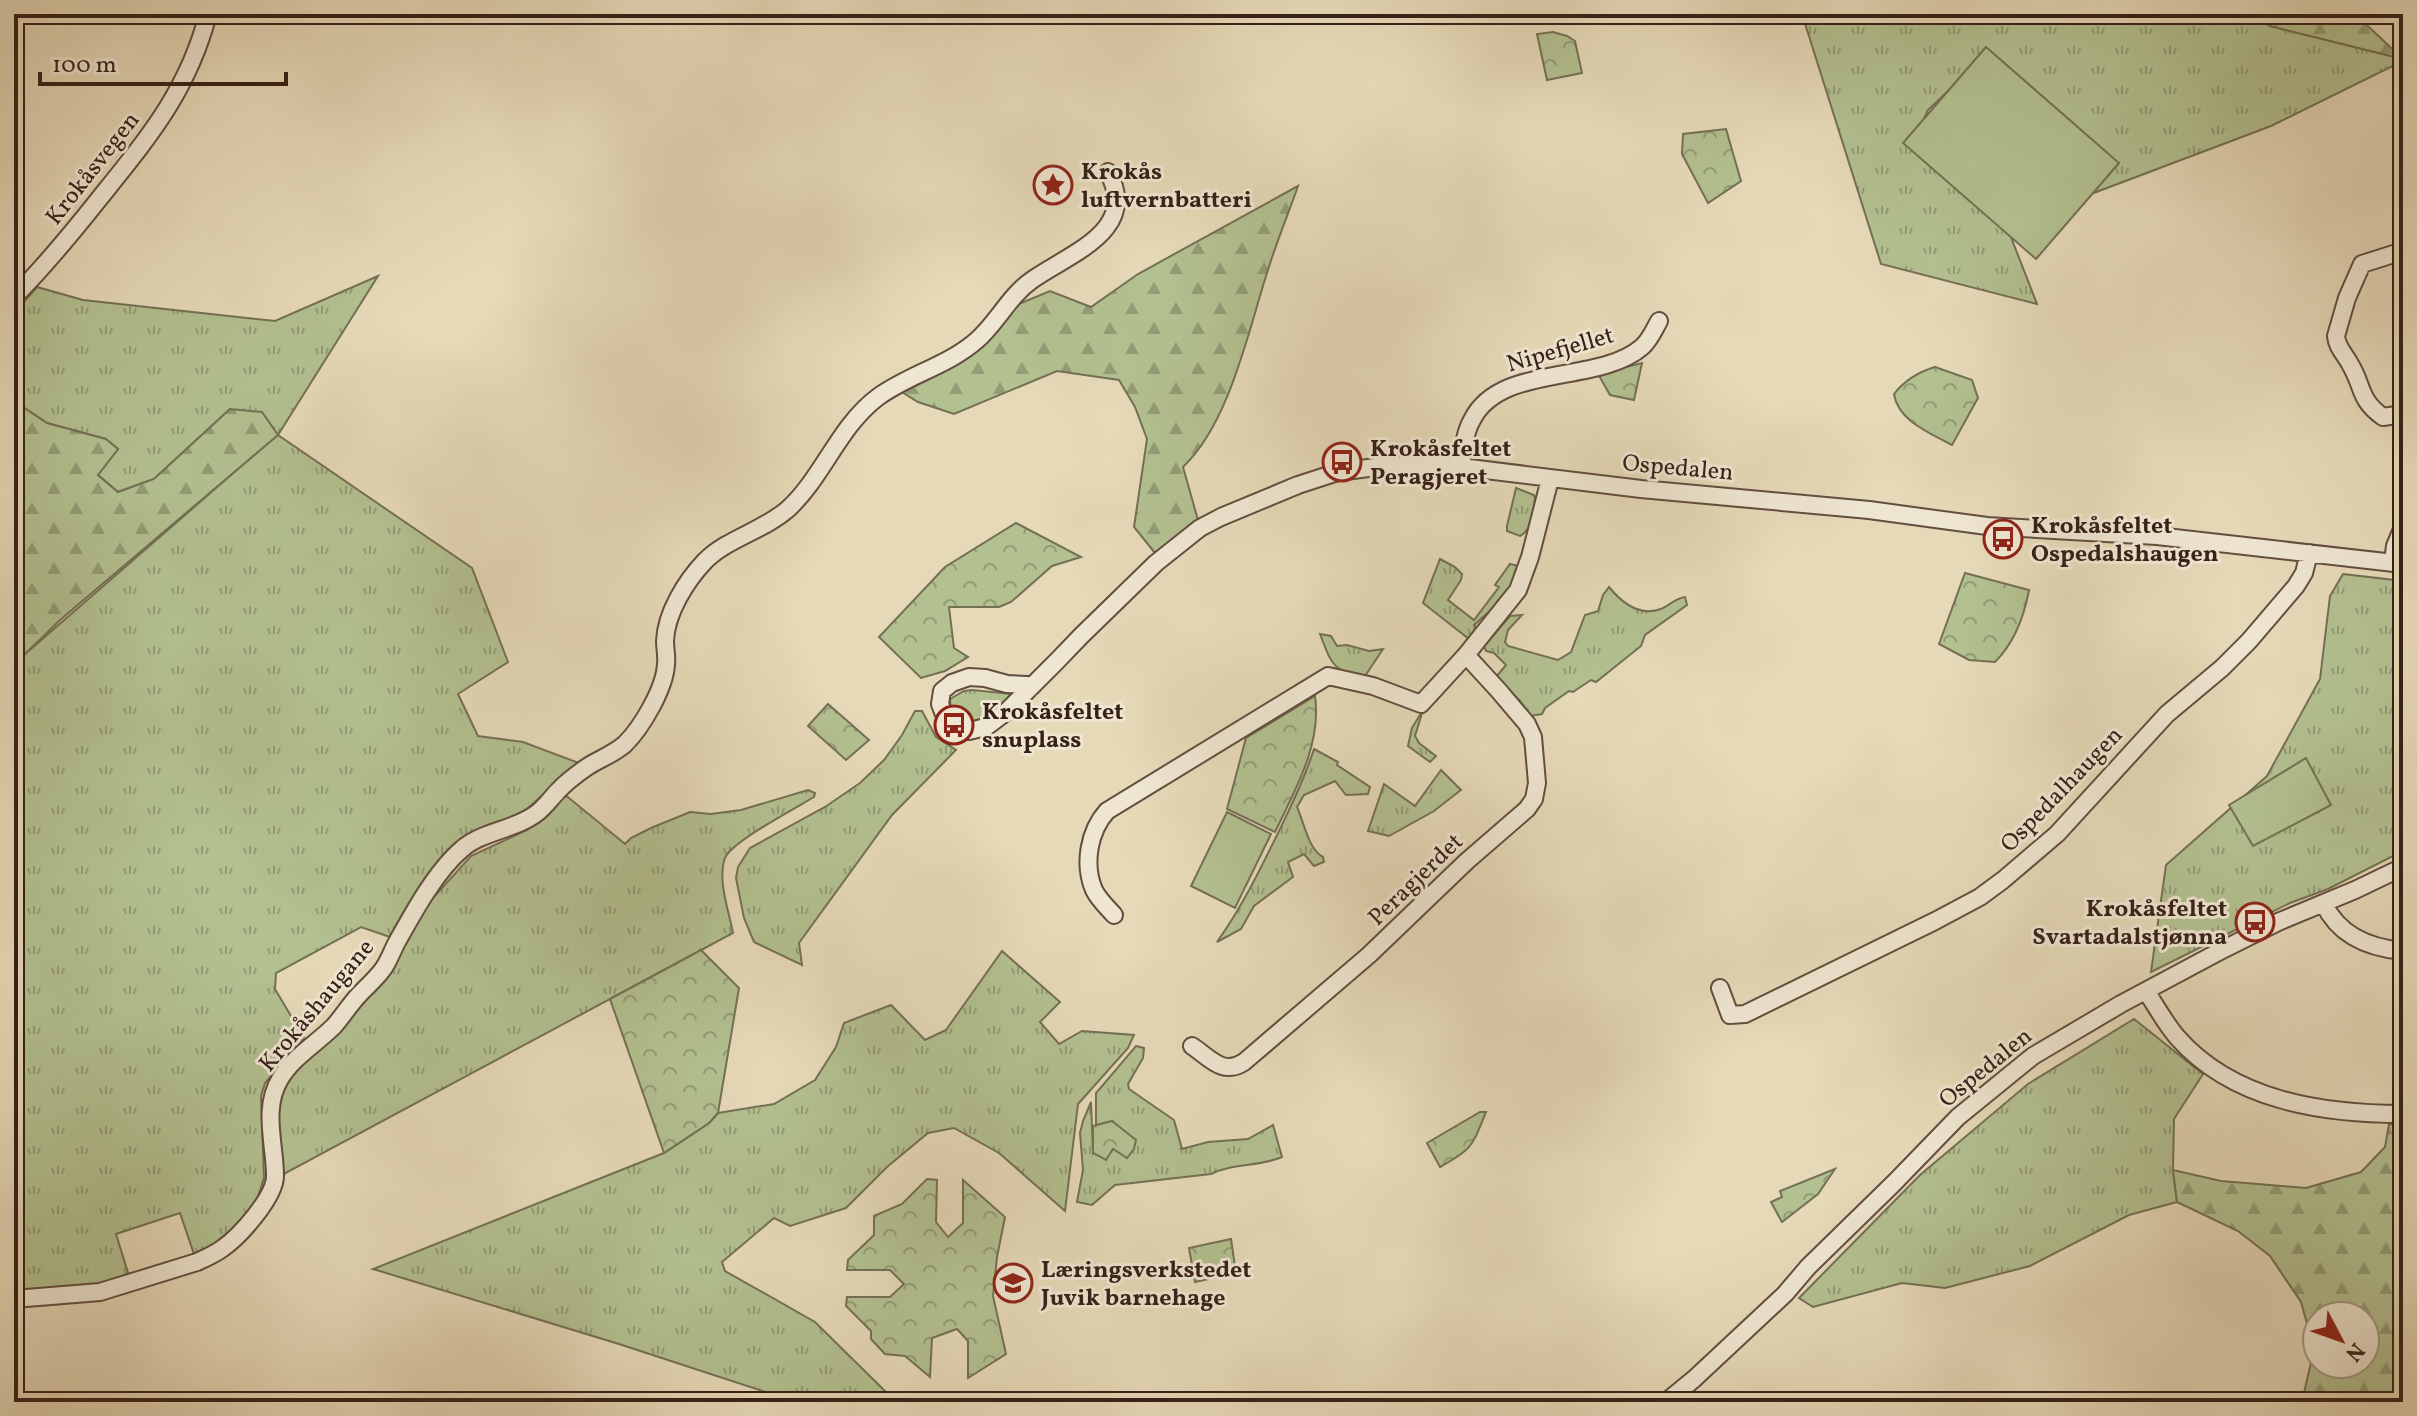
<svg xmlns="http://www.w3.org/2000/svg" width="2417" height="1416" font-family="Vollkorn,serif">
	<defs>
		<pattern id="grass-tufts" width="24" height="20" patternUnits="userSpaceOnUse" patternTransform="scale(2)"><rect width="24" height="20" fill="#b3c090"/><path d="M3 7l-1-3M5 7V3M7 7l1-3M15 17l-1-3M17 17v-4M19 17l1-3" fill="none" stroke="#929c75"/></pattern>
		<pattern id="forest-firs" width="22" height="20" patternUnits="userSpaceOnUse" patternTransform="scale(2)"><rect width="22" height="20" fill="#b3c090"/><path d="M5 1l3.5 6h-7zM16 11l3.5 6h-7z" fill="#929c75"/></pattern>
		<pattern id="park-crowns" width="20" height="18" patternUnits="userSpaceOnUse" patternTransform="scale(2)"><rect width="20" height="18" fill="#b3c090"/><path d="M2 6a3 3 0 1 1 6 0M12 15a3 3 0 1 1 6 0" fill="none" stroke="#929c75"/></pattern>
	</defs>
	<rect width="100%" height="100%" fill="#e6d9b8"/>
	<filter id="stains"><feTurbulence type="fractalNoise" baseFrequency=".0025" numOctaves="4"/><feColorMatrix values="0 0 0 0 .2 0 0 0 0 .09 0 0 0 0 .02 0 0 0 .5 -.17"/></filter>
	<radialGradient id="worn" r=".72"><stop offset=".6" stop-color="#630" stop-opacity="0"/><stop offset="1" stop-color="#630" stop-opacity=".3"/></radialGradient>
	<path fill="url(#grass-tufts)" stroke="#747054" stroke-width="2" d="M1802,14H2251L2270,26L2403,59V61L2271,126L2083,197L1951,88L1928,110L1913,142L2007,227L2037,304L1881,264Z
		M378,276L278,435L472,568L508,662L458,694L478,736L523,742L579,763L519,816L435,866L408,905L390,937L361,927L276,973L275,989L304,1038L265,1083L261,1096L264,1178L254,1209L228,1238L194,1254L180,1213L116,1234L129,1276L77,1293L14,1294V654L24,655L277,435L230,409L154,479L118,492L98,475L118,449L105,439L47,423L14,401V313L37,287L83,300L275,321Z
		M1516,488L1534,495L1535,498C1534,511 1532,530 1520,536L1507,531V526Z
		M1440,559L1455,567L1462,574L1461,580L1448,600L1474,620L1499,587L1495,585L1510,564L1518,566C1516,590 1491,610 1474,625L1477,628L1469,639L1423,603Z
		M2343,574L2403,581V851L2328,889L2290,903L2151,972L2166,865L2267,776L2320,679L2330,596Z
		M1609,587C1622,603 1639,617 1661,609C1670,605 1676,598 1685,597L1687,605L1645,635L1641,646L1596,682L1591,680L1573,692L1569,691L1545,708L1542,714L1531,716L1519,700L1496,677L1506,665L1494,653L1486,651L1484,646L1510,616L1522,615L1508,630L1505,642L1508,646L1558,660L1571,652L1585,615L1598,611L1603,595Z
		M1320,634L1331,636L1337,646L1347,645L1369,651L1383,649L1365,676C1332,673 1331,662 1320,634Z
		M972,690L1012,694C998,706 976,736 957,717C951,711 950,707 950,699L964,691Z
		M1423,710L1415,736L1419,743L1436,756L1430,762L1408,746L1412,728Z
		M915,711H922L936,737L956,750L892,815L799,943L802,965L754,942L744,918L736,878L738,867L750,848L825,807L860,783L884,760L902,735Z
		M1314,749L1338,762L1337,765L1370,787L1368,794L1346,795L1335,781L1304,795L1297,807C1304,822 1308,849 1323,857L1324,862L1314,866L1304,854L1288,862L1293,877L1254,906L1241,929L1217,942C1242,907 1261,868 1280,829C1293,802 1305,777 1314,749Z
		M1441,770L1461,790L1434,811L1389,836L1368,831L1384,784L1415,806Z
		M808,790L815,793L814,797C796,808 731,842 725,858C717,880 729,911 733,933L282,1175L274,1128L277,1093L291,1072L346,1022L377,988L412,921L471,856L527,830L563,793L625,844L631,838L651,828L690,812L711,814L741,810Z
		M1002,951L1060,1002L1040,1022L1059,1044L1082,1031L1134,1035L1128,1048L1078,1104L1065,1211L999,1153L954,1128L928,1133L887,1167L846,1208L790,1226L774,1218L722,1262L725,1271L815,1322L889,1395L875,1402H816L784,1398L619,1344L373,1269L664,1153L709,1123L718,1113L774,1104L815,1080L836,1047L844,1023L891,1005L925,1040L946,1030Z
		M2134,1019L2203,1074L2174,1119L2173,1170L2177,1202L2129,1215L2030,1266L1945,1288L1902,1283L1813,1307L1799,1298L1920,1175L2028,1084Z
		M1136,1046L1144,1048L1143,1058L1128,1084L1129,1089L1174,1120L1182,1149L1208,1142L1248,1139L1273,1125L1282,1157C1259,1167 1232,1163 1211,1174L1115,1185L1092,1205L1077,1202L1083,1170L1080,1133L1083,1121L1091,1102L1093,1153L1112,1121L1096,1125V1093Z"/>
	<path fill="url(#forest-firs)" stroke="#747054" stroke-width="2" fill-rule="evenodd" d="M2251,14H2355L2403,59L2270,26Z
		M1298,186C1288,215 1276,243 1267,273C1248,332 1229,424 1183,467L1198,520L1155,553L1134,527L1147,439L1135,407L1119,380L1057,371L954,414L918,402L897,389L1009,308L1050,291L1091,307L1138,274Z
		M14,401L47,423L106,439L118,449L98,475L118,492L154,479L230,409L262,412L278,435L60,620L24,655L14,654Z
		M2389,1124L2403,1125V1402H2302L2314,1349L2301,1302L2270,1256L2238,1231L2177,1202L2173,1170L2221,1181L2306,1188L2361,1172L2385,1147ZM2317,1316H2365V1364H2317Z"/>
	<path fill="url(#park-crowns)" stroke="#747054" stroke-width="2" d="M1553,32L1567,36L1575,41L1582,73L1547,80L1537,34Z
		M1726,129L1741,181L1708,203L1682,154L1683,134Z
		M1642,363L1634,400L1610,395L1598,374Z
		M1935,367L1972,380L1978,398L1952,445C1930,433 1898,421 1894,394C1905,380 1918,372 1935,367Z
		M1016,523L1081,557L1052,566L1011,602L999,607H949L954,648L968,657L945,671L921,678L879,637L945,567Z
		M1965,573L2029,590C2024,617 2015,642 1995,662L1969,660L1939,644Z
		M1315,696C1322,744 1295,790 1275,832L1227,809L1246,738Z
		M828,704L869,740L846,760L808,726Z
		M701,950L739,988L718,1113L709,1123L664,1153L610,999Z
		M1480,1112H1486C1472,1146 1473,1149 1440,1167L1427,1143Z
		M1112,1121L1136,1140L1134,1149L1127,1158L1113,1149L1106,1160L1093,1153V1126Z
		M1835,1169L1818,1194L1782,1222L1771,1202L1782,1197L1780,1191Z
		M927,1179L937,1180L936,1222L948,1237L963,1223V1180L1005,1217L997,1257L993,1296L1006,1354L968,1378V1341L957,1329L932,1338L930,1377L905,1356L885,1354L871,1339V1331L846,1306L847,1297H890L904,1284L890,1270H847L848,1260L874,1235V1216L902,1204Z
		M1231,1239L1236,1273L1195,1282L1189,1248Z"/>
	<path fill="#b3c090" stroke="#747054" stroke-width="2" d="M1986,47L2119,163L2036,259L1903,143Z
		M2306,758L2331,805L2253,846L2229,805Z
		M1227,812L1271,834L1235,908L1191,886Z"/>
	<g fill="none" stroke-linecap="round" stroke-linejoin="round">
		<defs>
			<path id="minor" d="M2403,251L2362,264L2347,298L2336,336C2337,348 2345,354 2350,364C2364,387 2358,399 2383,417L2403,414
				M14,297C45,266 72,233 99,199C148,138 188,91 208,14
				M1461,467C1463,452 1464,434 1472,420C1500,363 1598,385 1642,347C1650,340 1654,330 1659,321
				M2393,562L2395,546L2403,527
				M1031,687L1027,685L1007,684L985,678L969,677L952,683L942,691L940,704L943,712L958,726L969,731L986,727L1006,712L1057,661L1081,636L1156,563L1200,528L1221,517L1298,485L1338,472L1383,466L1426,465L1461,467L1641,489L1869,510L1987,526L2157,536L2403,564
				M2324,904C2339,936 2370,948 2403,951
				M1114,915C1107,907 1099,900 1094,890C1083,864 1089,831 1107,811L1328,676L1373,686L1421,704L1466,655L1518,590L1530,557L1550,479
				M1720,988L1730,1015L1745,1014L1935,921L1980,897L2003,880L2057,834L2167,714L2222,668L2249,641L2296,586L2304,573L2309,553
				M2146,991C2156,1006 2165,1023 2177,1037C2233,1101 2323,1114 2403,1114
				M1192,1046C1210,1058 1223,1076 1244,1062L1369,955L1467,861L1527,809L1534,799L1537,783L1533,737L1527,724L1499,691L1466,655
				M14,1299L100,1292L197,1262C206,1258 215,1254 223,1248C240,1236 275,1197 275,1176C275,1144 262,1109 280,1079C293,1057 316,1044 334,1026C342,1017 349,1006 357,997C366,987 376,979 383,969C389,961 392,951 397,942C413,913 436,871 462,849C482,831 515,830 537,813C545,807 551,798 558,791C566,782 577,774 587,767C599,759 614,754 625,744C642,727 665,688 666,664C667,656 665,649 665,641C666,613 686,581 705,561C728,538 763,531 788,509C823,477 839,426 878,397C908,375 947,366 976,341C997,323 1009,296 1032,280C1070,253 1140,231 1108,172
				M1666,1402L1694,1379L1785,1294L1808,1267L1894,1183L1958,1117L2033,1056L2121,1004L2224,949L2278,922L2355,890L2403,867"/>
		</defs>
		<use href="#minor" stroke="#624e40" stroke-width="20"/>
		<use href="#minor" stroke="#efe6d1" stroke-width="16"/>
	</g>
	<defs>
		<symbol id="sight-ring" viewBox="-11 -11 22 22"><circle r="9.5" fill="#efe6d1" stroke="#8f2418" stroke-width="1.5"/><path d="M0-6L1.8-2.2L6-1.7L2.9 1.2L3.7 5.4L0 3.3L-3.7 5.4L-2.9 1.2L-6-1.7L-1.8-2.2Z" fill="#8f2418"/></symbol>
		<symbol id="bus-ring" viewBox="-11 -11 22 22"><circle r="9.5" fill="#efe6d1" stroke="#8f2418" stroke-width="1.5"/><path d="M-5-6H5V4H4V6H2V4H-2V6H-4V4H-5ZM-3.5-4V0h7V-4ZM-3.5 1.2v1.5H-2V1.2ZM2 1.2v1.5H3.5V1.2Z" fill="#8f2418"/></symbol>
		<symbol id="school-ring" viewBox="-11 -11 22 22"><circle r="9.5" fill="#efe6d1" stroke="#8f2418" stroke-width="1.5"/><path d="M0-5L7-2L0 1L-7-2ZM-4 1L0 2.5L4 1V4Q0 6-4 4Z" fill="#8f2418"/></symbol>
	</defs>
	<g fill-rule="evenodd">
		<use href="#sight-ring" x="1031" y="163" width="44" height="44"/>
		<use href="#bus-ring" x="1320" y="440" width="44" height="44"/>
		<use href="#bus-ring" x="1981" y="517" width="44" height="44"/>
		<use href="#bus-ring" x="932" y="703" width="44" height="44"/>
		<use href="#bus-ring" x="2233" y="900" width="44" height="44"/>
		<use href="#school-ring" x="991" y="1261" width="44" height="44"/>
	</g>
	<g text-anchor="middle" stroke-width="6" stroke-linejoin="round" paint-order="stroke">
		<g font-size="24" fill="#362018" stroke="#efe6d1">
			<text transform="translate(92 168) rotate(-52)" y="8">Krokåsvegen</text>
			<text transform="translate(1560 349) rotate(-16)" y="8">Nipefjellet</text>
			<text transform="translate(1678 467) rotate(5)" y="8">Ospedalen</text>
			<text transform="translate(2061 789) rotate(-46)" y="8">Ospedalhaugen</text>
			<text transform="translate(1415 879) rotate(-44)" y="8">Peragjerdet</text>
			<text transform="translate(316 1005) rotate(-50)" y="8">Krokåshaugane</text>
			<text transform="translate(1985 1067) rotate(-39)" y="8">Ospedalen</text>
		</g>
		<g font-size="24" font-weight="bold" fill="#362018" stroke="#efe6d1" text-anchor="start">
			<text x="1081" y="179">Krokås<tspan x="1081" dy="28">luftvernbatteri</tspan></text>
			<text x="1370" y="456">Krokåsfeltet<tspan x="1370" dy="28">Peragjeret</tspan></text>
			<text x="2031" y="533">Krokåsfeltet<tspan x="2031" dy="28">Ospedalshaugen</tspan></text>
			<text x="982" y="719">Krokåsfeltet<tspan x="982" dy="28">snuplass</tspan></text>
			<text x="2227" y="916" text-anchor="end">Krokåsfeltet<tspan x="2227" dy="28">Svartadalstjønna</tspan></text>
			<text x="1041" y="1277">Læringsverkstedet<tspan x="1041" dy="28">Juvik barnehage</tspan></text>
		</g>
	</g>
	<rect width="2417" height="1416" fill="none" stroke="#e6d9b8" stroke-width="48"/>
	<rect x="16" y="16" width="2385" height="1384" fill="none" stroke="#362018" stroke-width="4"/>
	<rect x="24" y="24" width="2369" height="1368" fill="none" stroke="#362018" stroke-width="2"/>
	<g transform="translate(2341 1340) rotate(131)"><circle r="38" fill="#efe6d1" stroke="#a59787" stroke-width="2"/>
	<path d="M0-6L14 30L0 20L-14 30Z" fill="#8f2418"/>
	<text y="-12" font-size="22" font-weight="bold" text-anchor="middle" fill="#362018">N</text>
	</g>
	<path d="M40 72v12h246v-12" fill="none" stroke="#362018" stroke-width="4"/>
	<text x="52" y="72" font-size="24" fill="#362018" stroke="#efe6d1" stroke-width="6" paint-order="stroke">100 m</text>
	<rect width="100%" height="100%" filter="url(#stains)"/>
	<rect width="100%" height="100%" fill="url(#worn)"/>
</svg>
